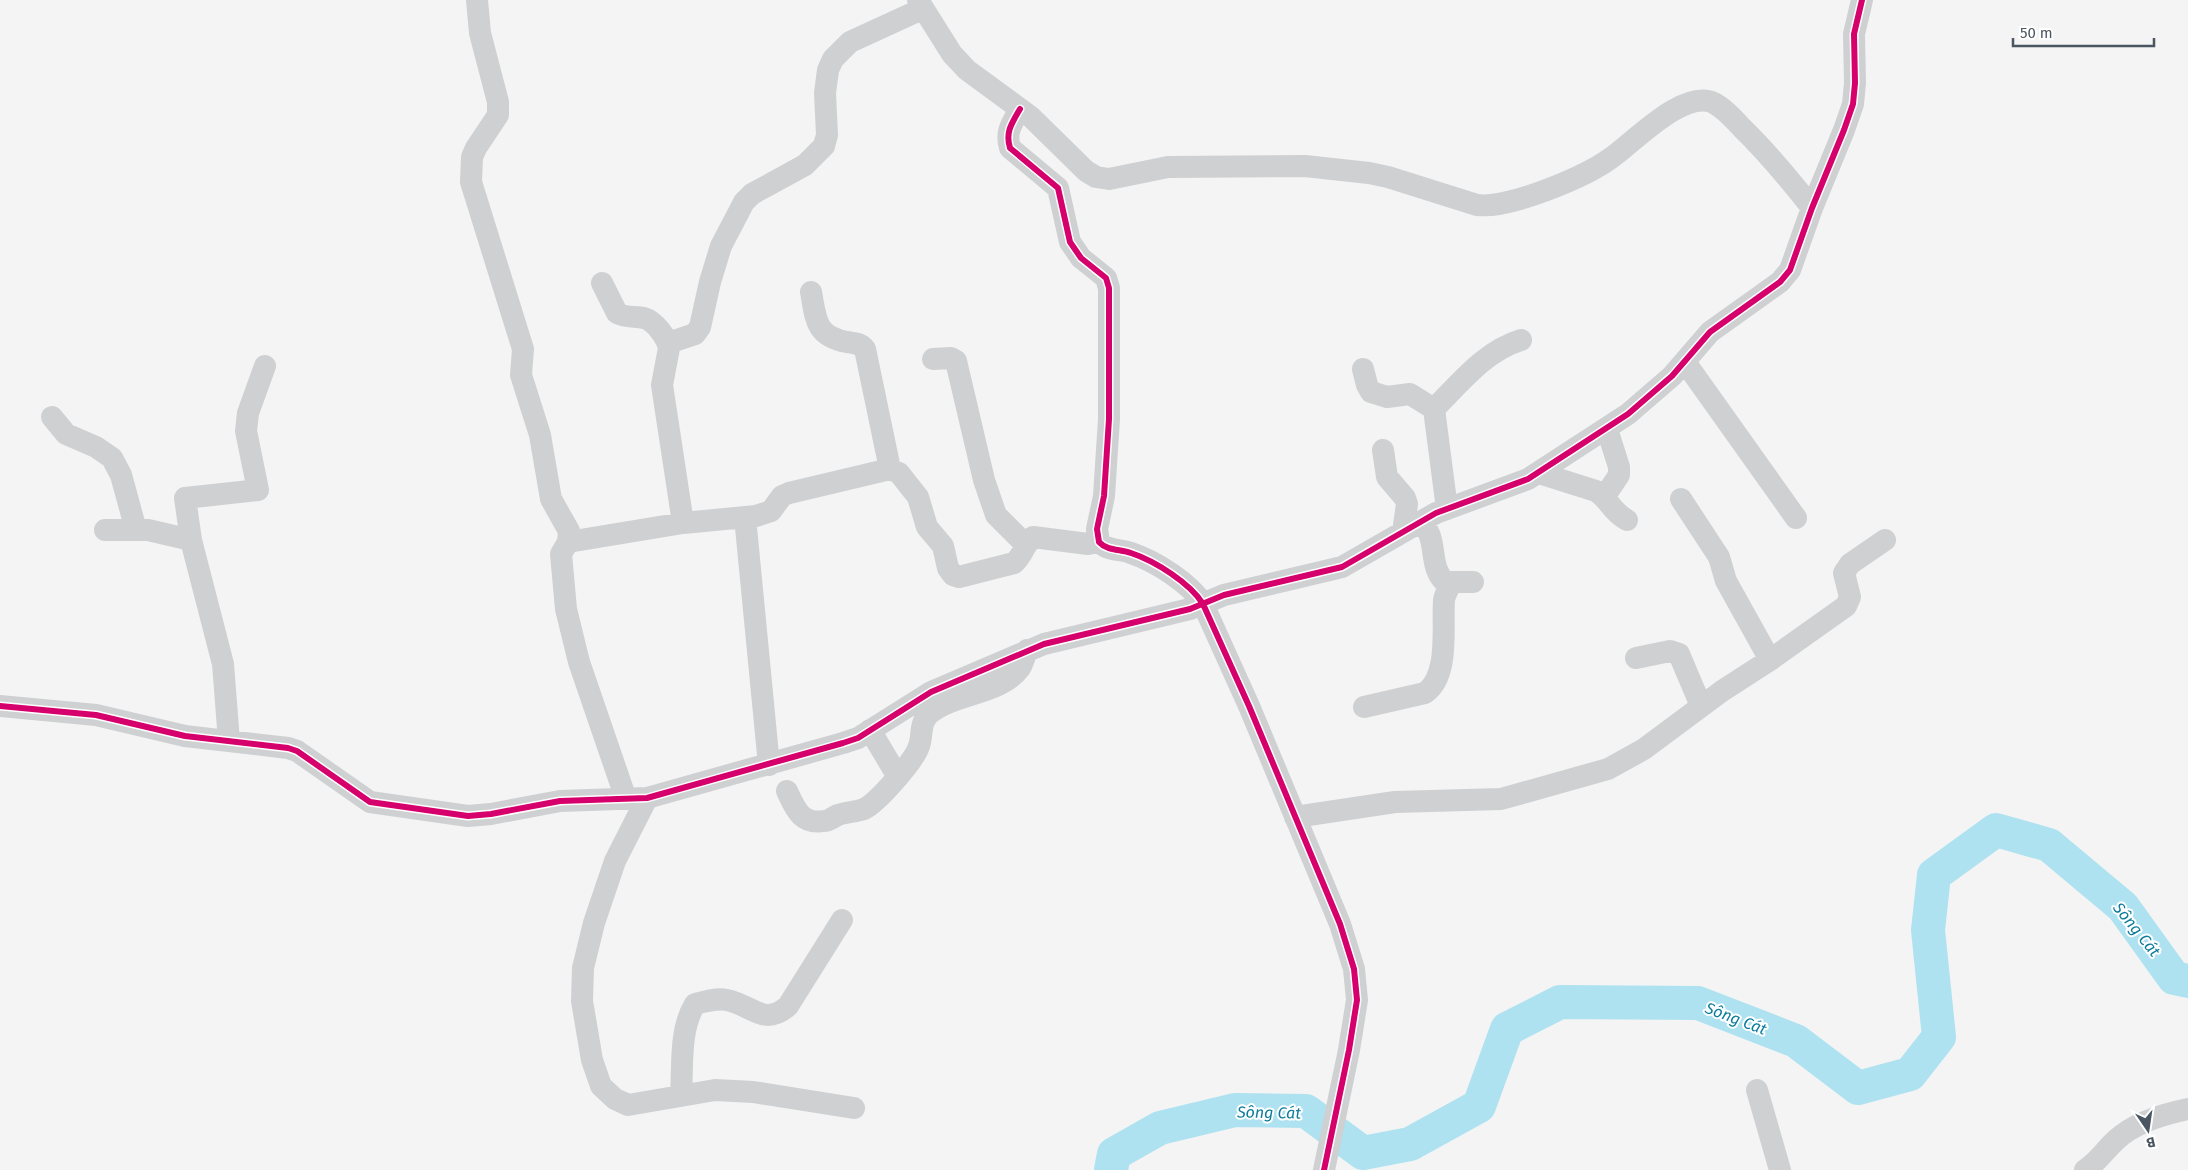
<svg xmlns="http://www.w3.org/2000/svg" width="2188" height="1170" font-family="'Fira Sans',sans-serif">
	<rect width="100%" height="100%" fill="#f4f4f4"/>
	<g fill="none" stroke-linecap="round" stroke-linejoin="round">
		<path stroke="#aee2f0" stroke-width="34" d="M1111,1170L1114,1154L1160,1128L1235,1110L1306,1111L1363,1153L1410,1144L1479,1106L1507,1029L1560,1002L1698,1003L1796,1041L1858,1088L1910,1074L1939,1037L1928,930L1934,875L1996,830L2049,845L2123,907L2174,978L2188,981"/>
		<path stroke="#ced0d2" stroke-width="22" d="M477,0L480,33L498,102V115L476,148L472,157L471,182L523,349L521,375L540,435L551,499L569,531L568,542L561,554L566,609L579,662L626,799
			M918,0L952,54L967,70L1031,117L1086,171L1096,177L1109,179L1168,167L1305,166L1369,173L1388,177L1477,205C1509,209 1585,177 1611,158C1634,142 1684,88 1714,103C1725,109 1734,119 1742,128C1768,153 1790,180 1812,208
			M1020,109C1012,123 1005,132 1010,148L1058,188L1070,242L1081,258L1106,278L1109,288V419L1104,496L1097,529L1099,542C1107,551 1121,549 1131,553C1155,561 1190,583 1203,604L1249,706L1340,924L1354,969L1357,1000L1349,1050L1324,1170
			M602,283L617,313C625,318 635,316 644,318C655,321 667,338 669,348L662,385L683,523
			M811,292C816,319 815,336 847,342C854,343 860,343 865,349L890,469
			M668,343L695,334L700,327L710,282L721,246L744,202L752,194L805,165L824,146L827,135L825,93L828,70L833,59L850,42L922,9
			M933,359L951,358L956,361L984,480L996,515L1026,545
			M1685,362L1796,518
			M1363,369L1367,385L1371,392L1387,397L1410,394L1434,409L1447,509
			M1434,409C1461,382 1485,351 1521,340
			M52,417L66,434L96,447L112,458L121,475L136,530
			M1383,450L1387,477L1405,498L1407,504L1403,532
			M1539,473L1596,491C1610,500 1611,511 1627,520
			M1605,496L1619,475V467L1607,429
			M1681,499L1719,557L1726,581L1770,660
			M745,517L769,765
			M1423,521C1425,526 1428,531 1430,536C1435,552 1432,570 1445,582H1473
			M105,530H148L191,540L223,664L229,741
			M191,540L185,498L258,490L246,431L248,413L265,366
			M568,542L683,523L756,516L771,511L782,496L789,493L890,469L899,473L918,497L927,527L943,546L948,568L953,575L959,577L1014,563C1023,556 1024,544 1033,537L1088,544L1099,542
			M1636,658L1670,651L1679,654L1701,706
			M0,706L96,715L185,736L288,748L297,751L370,802L468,816L491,814L560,801L647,798L843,743L858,738L931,692L1044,644L1190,609L1224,595L1342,567L1436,513L1528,479L1628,414L1672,376L1710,332L1780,282L1790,270L1812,208L1844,130L1853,104L1855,83L1854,34L1862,0
			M1364,707L1425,693C1450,676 1442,626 1444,600C1445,594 1449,588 1451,582
			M870,730L898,777
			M787,791C795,808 801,825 824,821C829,821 833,817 838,815C846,812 856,812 864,809C877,803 915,760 919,746C923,735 919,724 929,714C953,693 1001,695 1020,668C1023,663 1025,656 1027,650
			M647,798L615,861L594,923L583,968L582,1001L592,1060L601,1086L615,1099L628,1105L715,1090L753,1092L854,1108
			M1295,817L1395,802L1501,799L1608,769L1644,749L1722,691L1770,660L1846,606L1850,597L1844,573L1850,564L1885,540
			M1757,1090L1780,1170
			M681,1096C683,1066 679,1030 695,1004C706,1001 716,998 727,1000C752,1005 764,1027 788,1006L842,920
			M2085,1170C2098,1162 2105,1150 2116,1140C2135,1122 2164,1114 2188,1109"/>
		<defs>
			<path id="cycleway" d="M1020,109C1012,123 1005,132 1010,148L1058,188L1070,242L1081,258L1106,278L1109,288V419L1104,496L1097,529L1099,542C1107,551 1121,549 1131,553C1155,561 1190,583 1203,604L1249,706L1340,924L1354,969L1357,1000L1349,1050L1324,1170
				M0,706L96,715L185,736L288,748L297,751L370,802L468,816L491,814L560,801L647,798L843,743L858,738L931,692L1044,644L1190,609L1224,595L1342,567L1436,513L1528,479L1628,414L1672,376L1710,332L1780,282L1790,270L1812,208L1844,130L1853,104L1855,83L1854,34L1862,0"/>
		</defs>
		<use href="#cycleway" stroke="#fff" stroke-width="9"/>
		<use href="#cycleway" stroke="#d6006c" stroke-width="6"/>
	</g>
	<g text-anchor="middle" stroke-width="4" stroke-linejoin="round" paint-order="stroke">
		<g font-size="16" font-style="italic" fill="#0c7c9b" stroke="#fff">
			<text transform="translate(2137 929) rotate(51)" y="6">Sông Cát</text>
			<text transform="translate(1736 1018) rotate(21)" y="6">Sông Cát</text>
			<text transform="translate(1269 1112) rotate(1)" y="6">Sông Cát</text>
		</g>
	</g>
	<g transform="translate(2148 1130) rotate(167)" stroke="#ffffff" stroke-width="4" paint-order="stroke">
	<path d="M0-4L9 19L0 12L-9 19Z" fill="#4a5661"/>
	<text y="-8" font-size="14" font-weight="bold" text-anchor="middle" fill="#4a5661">B</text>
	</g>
	<path d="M2013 38v8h141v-8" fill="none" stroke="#4a5661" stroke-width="2.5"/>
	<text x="2020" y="38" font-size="15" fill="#4a5661" stroke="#ffffff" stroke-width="4" paint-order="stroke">50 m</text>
</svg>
